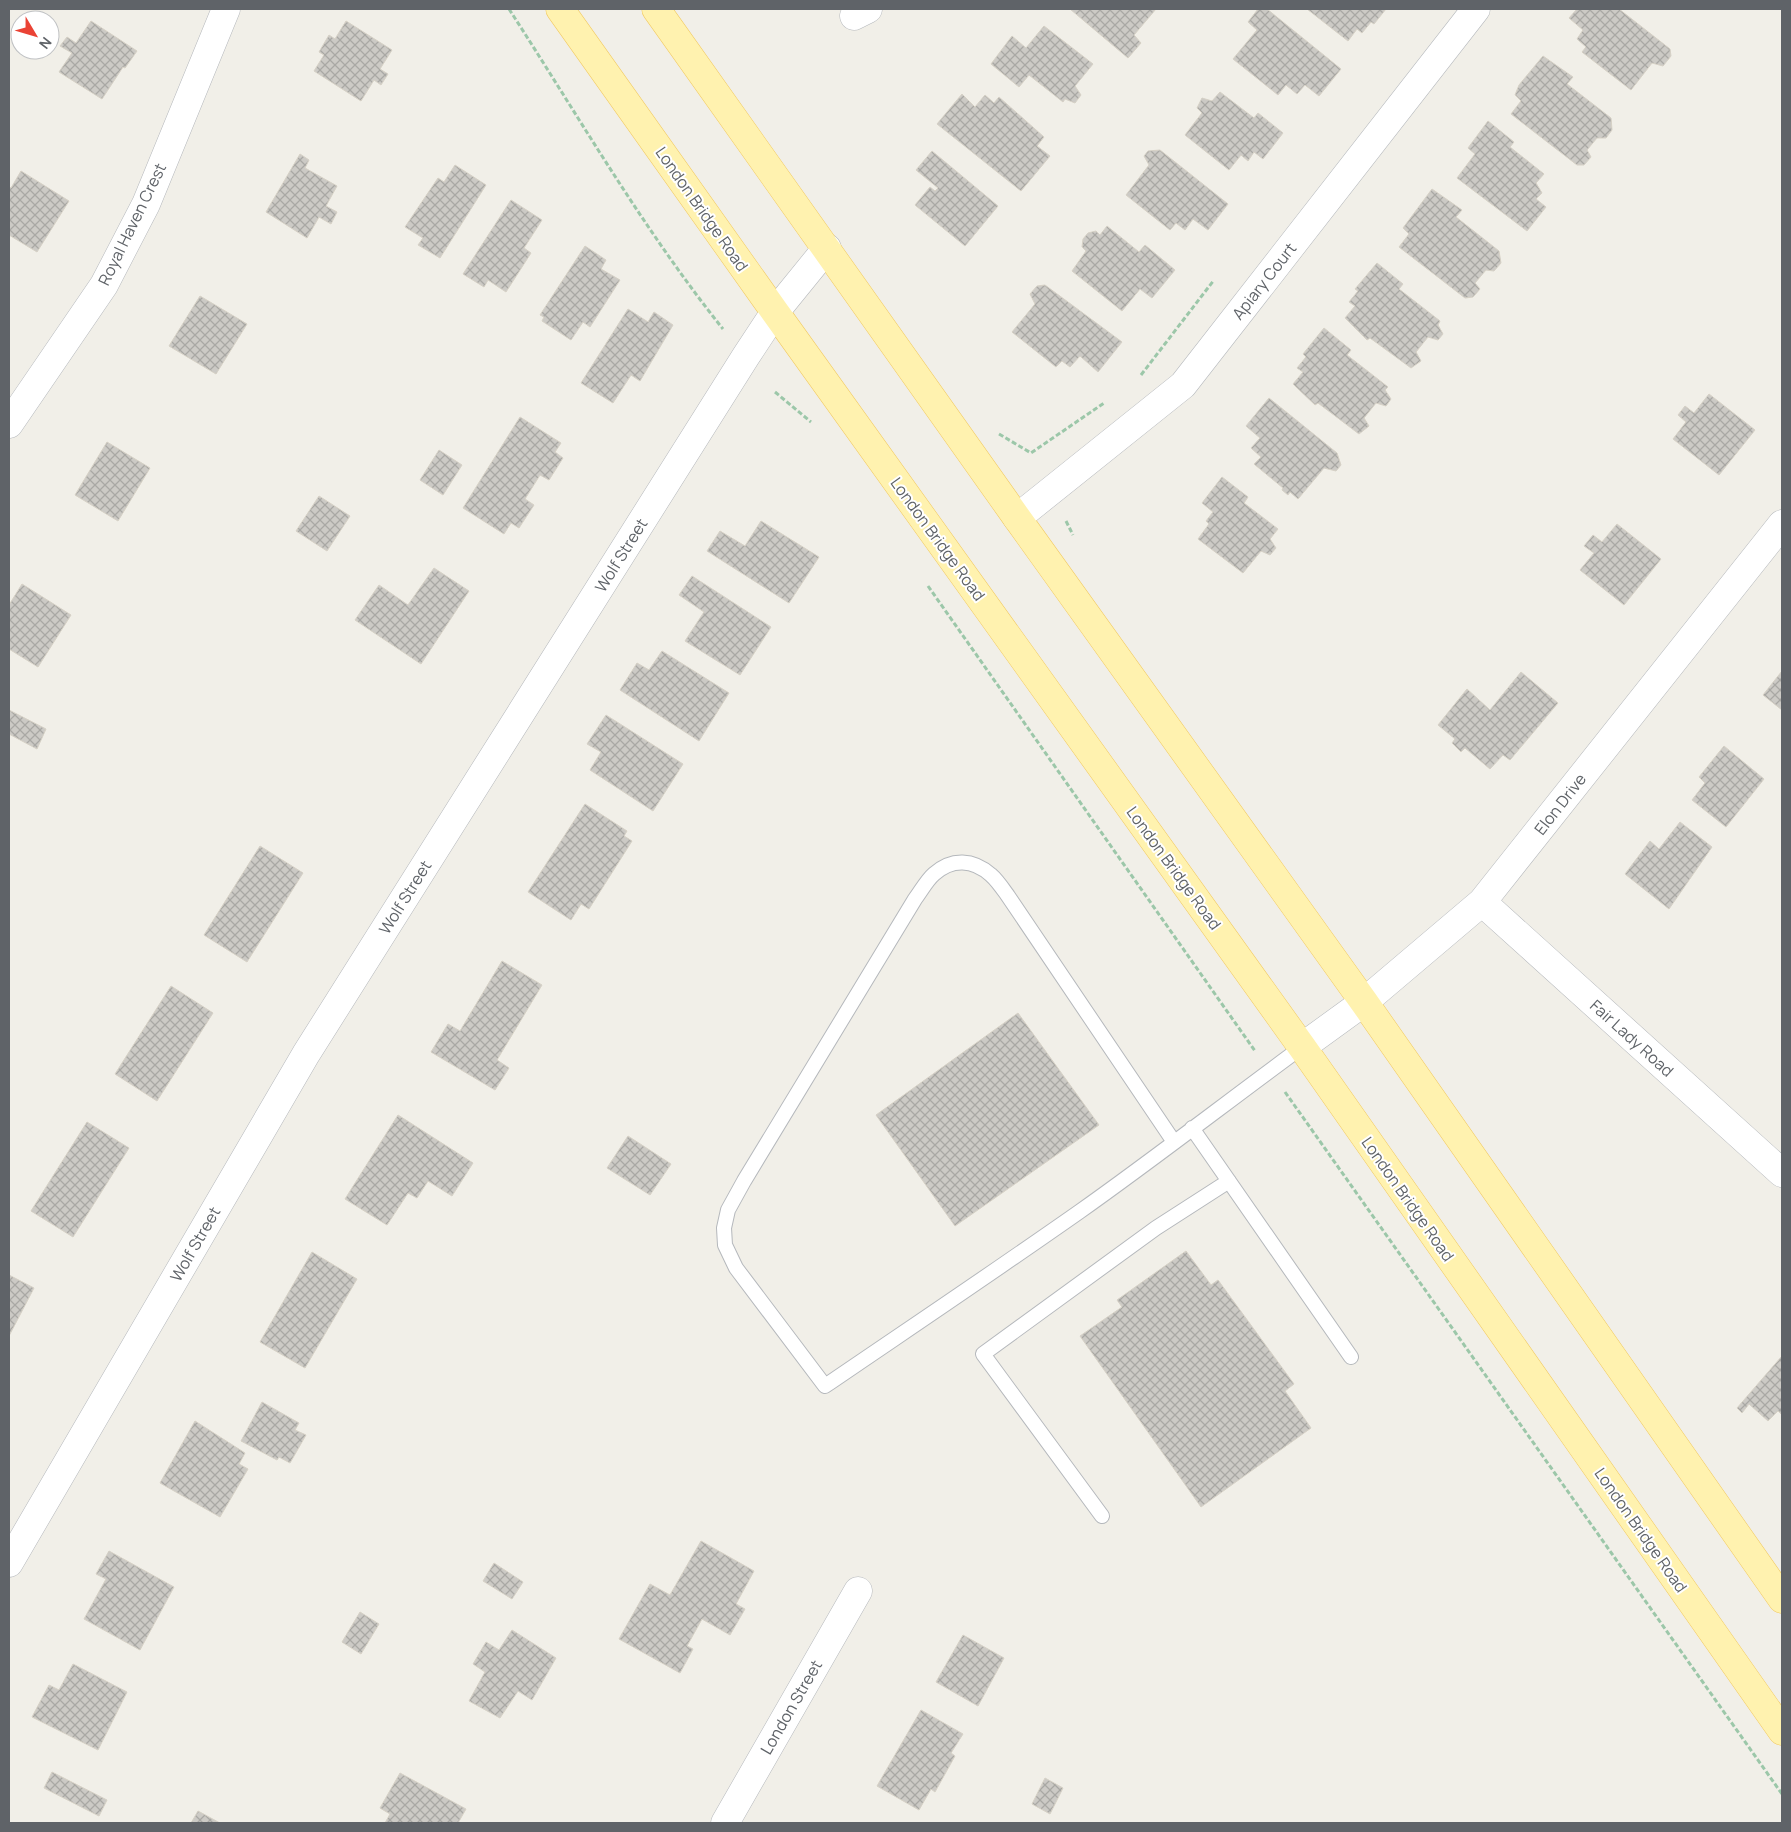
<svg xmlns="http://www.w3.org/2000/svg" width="1791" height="1832" font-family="Manrope,sans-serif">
	<defs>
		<pattern id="building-cross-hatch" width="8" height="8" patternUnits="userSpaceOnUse" patternTransform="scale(1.25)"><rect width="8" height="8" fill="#cccac5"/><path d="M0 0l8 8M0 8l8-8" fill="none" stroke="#a9a8a4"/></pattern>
	</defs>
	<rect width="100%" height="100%" fill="#f1efe8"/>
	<path fill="url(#building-cross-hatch)" stroke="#d6d1c6" d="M1070,9H1156L1134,35L1141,43L1128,58Z
		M1258,9H1267L1341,69L1319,96L1305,85L1297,94L1286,85L1278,95L1233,59L1257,30L1248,22Z
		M1307,9H1386L1374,24L1371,22L1362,33L1357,29L1348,41Z
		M1577,9H1619L1670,49L1671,56L1663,66L1652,63L1631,90L1582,52L1586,47L1577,39L1583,30L1569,18Z
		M91,21L137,51L125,68L123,67L102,99L59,72L72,53L60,46L67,37L76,43Z
		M346,21L392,50L380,69L388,74L381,85L374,80L361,101L314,71L324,55L319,52L329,35L335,39Z
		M1044,26L1093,64L1075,86L1081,95L1075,103L1065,99L1063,102L1029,75L1019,87L991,64L1012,36L1026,48Z
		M1543,56L1573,77L1567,84L1611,118L1612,130L1606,138H1597L1587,150L1591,157L1584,165H1577L1511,114L1521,101L1515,95L1519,85Z
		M1220,92L1254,118L1258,113L1283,133L1263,159L1254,152L1248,161L1241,155L1229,170L1185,135L1202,113L1197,108L1202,98L1212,101Z
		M962,94L975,107L985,95L994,103L999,97L1044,137L1037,146L1050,156L1021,191L937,124Z
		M1488,121L1514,142L1510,147L1544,174L1536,183L1542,193L1536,199L1546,207L1527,231L1457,178L1475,154L1468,148Z
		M1160,150L1228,204L1208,230L1193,219L1185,230L1176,223L1170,230L1126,195L1149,165L1144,156L1148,151Z
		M932,151L998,206L965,246L915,205L930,187L935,191L938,188L916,170Z
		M300,154L309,160L305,168L337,186L326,206L337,212L331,224L319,217L307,238L266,212Z
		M455,165L486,185L440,258L418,245L423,238L405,227L438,178L444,182Z
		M21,171L69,201L37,252L9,235V187L11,188Z
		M1432,189L1462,210L1456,217L1499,251L1501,263L1494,271L1486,270L1475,283L1480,289L1473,297L1465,298L1399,247L1409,234L1403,228Z
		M511,200L542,220L524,248L531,253L506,292L488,280L484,287L463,274Z
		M1107,226L1139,252L1145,245L1175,270L1152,298L1140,289L1122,311L1072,271L1086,251L1082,247L1083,239L1088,233L1096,231L1100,235Z
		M585,246L606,260L601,269L620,280L590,327L583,322L571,340L542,321L544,317L540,315Z
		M1377,263L1403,284L1399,289L1440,321L1438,325L1443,334L1438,340L1428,337L1416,352L1421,361L1411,368L1370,338L1367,340L1345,318L1355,306L1349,302L1358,291L1355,289Z
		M1045,285L1122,342L1098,372L1080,356L1070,367L1062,361L1056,367L1012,332L1035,304L1030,294L1037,286Z
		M200,296L247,324L216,374L169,346Z
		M628,309L648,322L654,312L673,325L640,381L631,375L613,403L581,383Z
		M1324,328L1351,350L1347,355L1388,387L1385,390L1391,399L1386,406L1376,403L1364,418L1369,426L1359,434L1318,403L1315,405L1293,384L1303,372L1297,368L1306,357L1303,354Z
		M1709,394L1755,430L1719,475L1673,439L1686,422L1678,415L1685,406L1694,413Z
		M1269,398L1337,453L1341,465L1336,471L1324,468L1298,499L1290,492L1288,495L1282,490L1283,488L1254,464L1261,457L1251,448L1260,438L1246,426Z
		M520,417L561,443L555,452L563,458L549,480L540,475L525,499L534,505L519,528L511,523L504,534L463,508Z
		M107,442L150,468L118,521L75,495Z
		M439,450L462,465L443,495L420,480Z
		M1222,477L1248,497L1244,503L1278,529L1270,539L1276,548L1270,555L1261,551L1243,573L1198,539L1209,524L1206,521L1213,512L1202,503Z
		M319,496L350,516L327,551L296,531Z
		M761,521L819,557L789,603L707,551L720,531L745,546Z
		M1617,524L1661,559L1624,605L1580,570L1594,553L1584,546L1593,535L1602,542Z
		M434,568L469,591L421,664L355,620L379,585L408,605Z
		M692,576L771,627L740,675L685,641L704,612L679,595Z
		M22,584L71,615L38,667L9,649V605Z
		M662,651L729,693L699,741L620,690L637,663L649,670Z
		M1782,671V710L1763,695Z
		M1521,672L1558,703L1510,760L1503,755L1490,769L1465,748L1461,752L1452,743L1455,739L1438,725L1467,689L1490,710Z
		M9,710L46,729L37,749L9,734Z
		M606,715L683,764L653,811L590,770L601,752L587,744Z
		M1724,746L1764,779L1726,827L1692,800L1705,783L1699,777Z
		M585,804L627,831L624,836L632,841L589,909L581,904L571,920L528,892Z
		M1680,822L1712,847L1669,909L1625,874L1650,841L1659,849Z
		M260,846L303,873L247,962L204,935Z
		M502,961L542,985L497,1060L509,1068L495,1090L431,1052L448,1024L460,1031Z
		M171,986L213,1013L157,1101L115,1074Z
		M1018,1013L1099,1125L955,1226L876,1115Z
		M398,1115L473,1163L452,1196L428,1181L417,1198L408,1193L387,1225L345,1199Z
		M87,1122L129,1148L73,1237L31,1211Z
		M628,1136L671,1164L650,1195L607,1168Z
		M1186,1251L1211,1285L1218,1280L1294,1384L1285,1391L1311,1428L1201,1507L1080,1336L1122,1307L1117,1300Z
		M312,1252L357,1279L305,1368L260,1342Z
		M9,1275L34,1288L9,1336Z
		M1782,1356V1415L1778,1411L1768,1421L1749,1404L1742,1413L1737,1408Z
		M262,1402L299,1423L295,1430L306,1435L290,1463L279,1457L277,1460L241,1441Z
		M195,1421L245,1453L239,1464L248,1469L220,1517L160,1483Z
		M701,1541L754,1571L736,1604L745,1609L730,1635L702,1619L687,1646L693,1649L680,1673L619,1639L650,1584L670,1595Z
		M109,1551L174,1587L140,1650L84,1619L106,1579L96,1574Z
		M494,1563L523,1582L512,1599L483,1581Z
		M360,1612L379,1624L361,1654L342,1642Z
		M512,1630L556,1658L532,1700L518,1691L500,1718L469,1701L485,1672L473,1664L486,1642L499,1650Z
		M963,1635L1004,1658L978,1706L936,1682Z
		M73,1664L127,1692L98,1750L32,1717L49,1685L59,1690Z
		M921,1710L963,1734L951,1753L955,1756L935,1792L931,1789L919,1810L877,1786Z
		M52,1772L107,1800L99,1816L44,1788Z
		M400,1773L466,1809L458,1823H385L390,1814L380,1808Z
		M1045,1778L1063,1788L1050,1814L1032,1804Z
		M198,1811L220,1823H191Z"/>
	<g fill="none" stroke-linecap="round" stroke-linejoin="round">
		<defs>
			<path id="lane" d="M1192,1128L1351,1357
				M1174,1142L1008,896C1003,889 997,880 991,875C973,859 952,858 934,874C927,880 921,891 915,899L744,1181L728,1210L724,1228L725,1245L736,1268L825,1386C910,1328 995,1271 1079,1212C1154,1159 1227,1102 1302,1047
				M1102,1516L983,1354L1156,1228L1229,1181"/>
			<path id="street" d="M854,16L868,9
				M9,424L104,285L146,204L226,9
				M1017,518L1183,385L1476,9
				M1482,902L1782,1173
				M1302,1047L1364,1002L1482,902L1782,524
				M9,1563L306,1054L746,356L775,312L827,248
				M725,1823L858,1591"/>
			<path id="primary" d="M560,9L775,312L1302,1047L1782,1731
				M656,9L1017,518L1364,1002L1782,1599"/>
		</defs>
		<use href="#lane" stroke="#b5b8bc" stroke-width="16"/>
		<use href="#street" stroke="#b5b8bc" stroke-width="29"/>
		<use href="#primary" stroke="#f2c960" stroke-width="29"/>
		<path stroke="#9cc7a9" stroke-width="3" stroke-dasharray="5 2.5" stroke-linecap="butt" d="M509,9C579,117 643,229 723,329
			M1141,375L1214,280
			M775,392L811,422
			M999,434L1031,453L1104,403
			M1066,521L1073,535
			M928,586L1255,1051
			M1285,1092L1782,1794"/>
		<use href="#lane" stroke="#fff" stroke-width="14"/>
		<use href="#street" stroke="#fff" stroke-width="28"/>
		<use href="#primary" stroke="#fff2af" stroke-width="28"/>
	</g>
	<g text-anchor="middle" stroke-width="4" stroke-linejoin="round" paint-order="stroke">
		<g font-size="16" fill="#5f6368" stroke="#fff">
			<text transform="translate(702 209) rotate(55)" y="6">London Bridge Road</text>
			<text transform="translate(132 224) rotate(-64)" y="6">Royal Haven Crest</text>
			<text transform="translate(1264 281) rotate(-52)" y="6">Apiary Court</text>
			<text transform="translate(938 539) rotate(54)" y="6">London Bridge Road</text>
			<text transform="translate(621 555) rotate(-58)" y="6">Wolf Street</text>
			<text transform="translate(1560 804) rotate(-52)" y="6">Elon Drive</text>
			<text transform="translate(1174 868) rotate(54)" y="6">London Bridge Road</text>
			<text transform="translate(405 897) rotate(-58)" y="6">Wolf Street</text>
			<text transform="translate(1632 1038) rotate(42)" y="6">Fair Lady Road</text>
			<text transform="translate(1408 1199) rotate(55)" y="6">London Bridge Road</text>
			<text transform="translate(195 1244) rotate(-60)" y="6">Wolf Street</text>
			<text transform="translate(1641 1530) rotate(55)" y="6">London Bridge Road</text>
			<text transform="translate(791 1707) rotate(-60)" y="6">London Street</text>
		</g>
	</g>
	<rect width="1791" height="1832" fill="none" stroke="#5f6368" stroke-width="20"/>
	<g transform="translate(35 35) rotate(128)"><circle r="24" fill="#ffffff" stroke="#bfc1c3"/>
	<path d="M0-4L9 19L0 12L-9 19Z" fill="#ea4335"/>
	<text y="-8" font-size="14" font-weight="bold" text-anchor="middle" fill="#5f6368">N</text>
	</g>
</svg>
